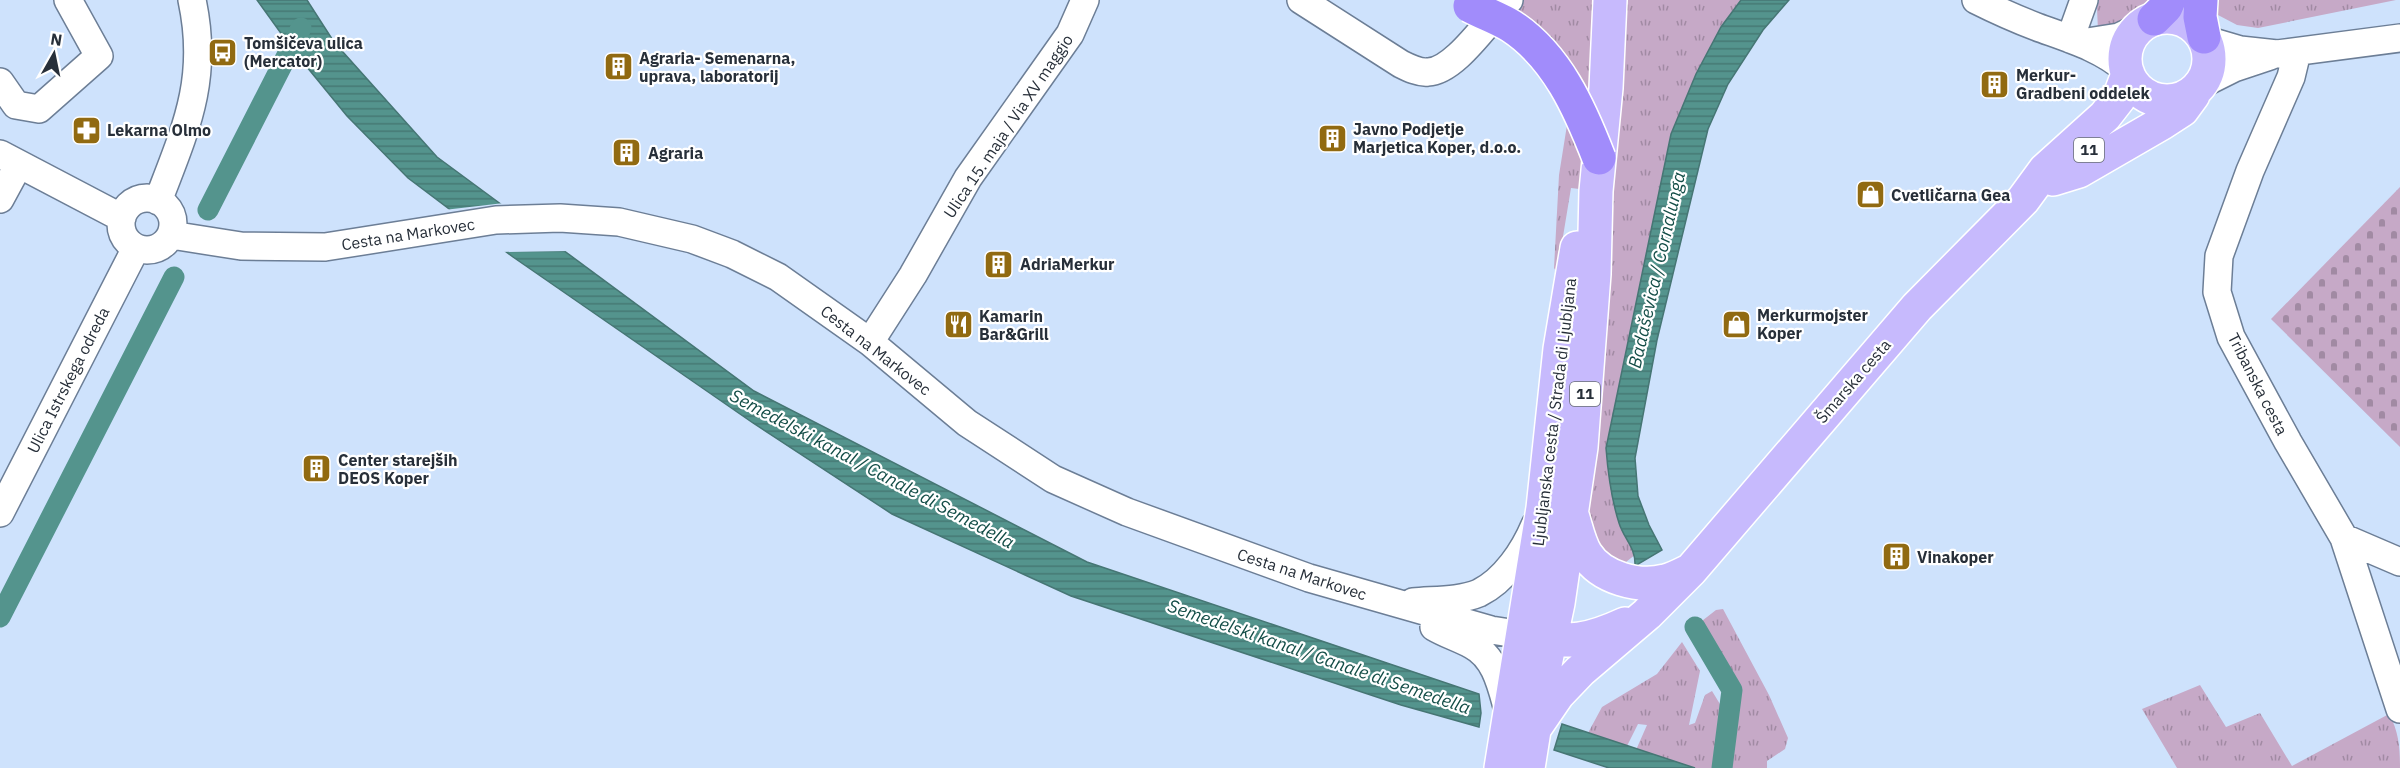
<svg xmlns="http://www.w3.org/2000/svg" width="2400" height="768" font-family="'IBM Plex Sans',sans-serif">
	<defs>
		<pattern id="grass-tufts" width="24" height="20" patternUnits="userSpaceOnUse" patternTransform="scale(1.5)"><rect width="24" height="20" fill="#c6a9c7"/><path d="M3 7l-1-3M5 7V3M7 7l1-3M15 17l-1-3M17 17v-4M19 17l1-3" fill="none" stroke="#a18aa3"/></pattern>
		<pattern id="cemetery-stones" width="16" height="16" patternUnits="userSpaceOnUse" patternTransform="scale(1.5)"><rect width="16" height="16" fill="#c6a9c7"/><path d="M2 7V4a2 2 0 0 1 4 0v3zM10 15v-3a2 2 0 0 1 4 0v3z" fill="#a18aa3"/></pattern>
		<pattern id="water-rules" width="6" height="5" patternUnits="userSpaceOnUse" patternTransform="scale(1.5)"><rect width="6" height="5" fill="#54948d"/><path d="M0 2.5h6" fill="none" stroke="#467974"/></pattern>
	</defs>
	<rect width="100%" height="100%" fill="#cee2fc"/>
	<path fill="url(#grass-tufts)" d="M1469,0H1741C1710,42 1691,87 1671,134L1620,526L1636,554L1621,566L1598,549L1588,517L1604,369L1608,282L1596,191L1571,188L1557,273L1554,268L1559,175L1567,125L1561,102L1551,83Z
		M2099,0H2156C2138,15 2120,26 2098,31L2097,8Z
		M2218,0H2396L2258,28L2237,25L2218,15Z
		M1723,609L1769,695L1788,738L1785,749L1767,761V768H1695L1636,750L1647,725L1638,724L1627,746L1588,733L1602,707L1657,674L1682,642L1700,671L1689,725L1695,723L1705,695L1712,691L1723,709L1731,710L1737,708L1741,700L1736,683L1705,631L1698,624L1716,610Z
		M2200,685L2226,727L2260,713L2292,766L2389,714C2399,732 2400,748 2400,768H2177L2142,709Z"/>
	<path fill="url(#cemetery-stones)" d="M2400,187V447L2271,319Z"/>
	<path fill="url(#water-rules)" stroke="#467674" stroke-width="1.5" d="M257,0H307L334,42L437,157L754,391L1087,562L1479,694L1481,713L1479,727L1401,705L1071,596L892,514L753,423L513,257L408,178L347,116L293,50Z
		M1741,0H1789L1763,30L1728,84L1708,129L1657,340L1635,458L1638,496L1649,525L1662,550L1635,566C1636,548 1624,539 1619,523C1611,498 1608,474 1606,448L1671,134L1696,74L1721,27Z
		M1562,724L1695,768H1609L1554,750Z"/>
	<path fill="#cee2fc" d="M504,203L569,251L501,252L444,210Z"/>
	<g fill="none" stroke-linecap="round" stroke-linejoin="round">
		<path stroke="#54948d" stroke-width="21" d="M208,210L301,28
			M0,617L174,277
			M1695,627L1732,690L1722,768"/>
		<defs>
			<path id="minor" d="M1301,0L1401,64C1409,68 1419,73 1428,72C1456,71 1489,18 1509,0
				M1976,0C1996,10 2016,19 2037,27C2067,38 2102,48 2126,70
				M2070,39L2084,0
				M2206,40L2240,50L2277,54L2400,38
				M2081,43L2119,37L2140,27
				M2297,52L2291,77L2250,171L2219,256L2217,292L2231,337L2288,442L2344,538L2400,709
				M0,82L16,105L39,109L99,56L68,0
				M2202,84L2234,68L2270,56
				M0,154L122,218
				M121 224a26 26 0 1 1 52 0a26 26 0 1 1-52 0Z
				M0,199L13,175
				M158,201C186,128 209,79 192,0
				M171,235L241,246L325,247L496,220L560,218L619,222L692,239L732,254L778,277L870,342L967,423L1053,479L1127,512L1309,578L1491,630L1523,635
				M870,342L913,275L968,178L1070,34L1085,0
				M0,513L136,248
				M2344,538L2400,562
				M1413,602C1434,600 1460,601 1479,593C1505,580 1524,551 1535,525
				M1434,627C1446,634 1459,638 1472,645C1497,658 1502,690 1509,714"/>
			<path id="major" d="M2125 59a42 42 0 1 1 84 0a42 42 0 1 1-84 0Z
				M2053,179L2079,171L2162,123L2182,110L2193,95
				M1572,515C1576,527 1579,543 1586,554C1601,578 1639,588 1665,581C1674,579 1683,574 1691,570
				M1530,637C1571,643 1588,641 1625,624
				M1534,729L1558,694L1580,671L1647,614L1691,570L1917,307L2023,200L2045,170L2105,116L2119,98L2128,74
				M1501,768L1543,508L1560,349L1577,248
				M1528,768L1543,674L1558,603L1581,447L1594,274L1596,191L1606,88L1610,0"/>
			<path id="highway" d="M2201,0L2200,17L2204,37
				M2154,19L2166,7L2169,0"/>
		</defs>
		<use href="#minor" stroke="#6c7e96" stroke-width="30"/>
		<use href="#major" stroke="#fff" stroke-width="36"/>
		<use href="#highway" stroke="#fff" stroke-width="36"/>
		<use href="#minor" stroke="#fff" stroke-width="27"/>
		<use href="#major" stroke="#c7bafd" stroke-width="33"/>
		<use href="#highway" stroke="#a18cfb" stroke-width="33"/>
		<defs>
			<path id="highway-bridge" d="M1470,6C1483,13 1498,18 1511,26C1557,56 1580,109 1599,158"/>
		</defs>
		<use href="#highway-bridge" stroke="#fff" stroke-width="36" stroke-linecap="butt"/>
		<use href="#highway-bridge" stroke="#a18cfb" stroke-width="33"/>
	</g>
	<defs>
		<symbol id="bus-square" viewBox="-11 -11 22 22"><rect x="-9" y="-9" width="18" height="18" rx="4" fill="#916a11" stroke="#fff"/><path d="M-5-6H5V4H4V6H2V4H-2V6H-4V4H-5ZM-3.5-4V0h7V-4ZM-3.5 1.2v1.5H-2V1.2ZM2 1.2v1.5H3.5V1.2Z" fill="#fff"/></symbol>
		<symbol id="building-square" viewBox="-11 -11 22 22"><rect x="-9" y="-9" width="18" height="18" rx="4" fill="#916a11" stroke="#fff"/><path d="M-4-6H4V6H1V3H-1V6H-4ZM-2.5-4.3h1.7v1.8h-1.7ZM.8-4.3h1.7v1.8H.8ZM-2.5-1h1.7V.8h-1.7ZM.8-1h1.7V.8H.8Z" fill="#fff"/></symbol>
		<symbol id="pharmacy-square" viewBox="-11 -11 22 22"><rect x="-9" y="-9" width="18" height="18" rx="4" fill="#916a11" stroke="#fff"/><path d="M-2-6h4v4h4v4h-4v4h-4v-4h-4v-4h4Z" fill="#fff"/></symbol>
		<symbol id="shop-square" viewBox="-11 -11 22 22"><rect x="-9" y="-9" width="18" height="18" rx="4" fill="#916a11" stroke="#fff"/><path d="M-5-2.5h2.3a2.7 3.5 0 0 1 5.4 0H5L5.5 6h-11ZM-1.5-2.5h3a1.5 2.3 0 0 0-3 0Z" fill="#fff"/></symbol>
		<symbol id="restaurant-square" viewBox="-11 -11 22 22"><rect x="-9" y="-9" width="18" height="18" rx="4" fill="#916a11" stroke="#fff"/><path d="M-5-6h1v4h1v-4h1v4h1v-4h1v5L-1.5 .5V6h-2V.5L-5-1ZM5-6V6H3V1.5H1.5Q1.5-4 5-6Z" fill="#fff"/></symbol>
	</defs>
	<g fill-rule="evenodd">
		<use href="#bus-square" x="206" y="36" width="33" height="33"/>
		<use href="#building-square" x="602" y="50" width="33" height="33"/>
		<use href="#building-square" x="1978" y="68" width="33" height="33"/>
		<use href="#pharmacy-square" x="70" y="114" width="33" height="33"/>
		<use href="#building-square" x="1316" y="122" width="33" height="33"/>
		<use href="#building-square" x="610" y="136" width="33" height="33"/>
		<use href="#shop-square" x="1854" y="178" width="33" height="33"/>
		<use href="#building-square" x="982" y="248" width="33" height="33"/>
		<use href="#shop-square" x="1720" y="308" width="33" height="33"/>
		<use href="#restaurant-square" x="942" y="308" width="33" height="33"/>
		<use href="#building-square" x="300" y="452" width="33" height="33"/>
		<use href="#building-square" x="1880" y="540" width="33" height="33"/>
	</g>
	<g text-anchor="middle" stroke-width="4.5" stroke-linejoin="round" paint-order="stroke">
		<g fill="#fff" stroke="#686d74" stroke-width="1.5">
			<rect x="2074" y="138" width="30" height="24" rx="4.5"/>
			<rect x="1570" y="382" width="30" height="24" rx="4.5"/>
		</g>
		<g font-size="15" font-weight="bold" fill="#272f39">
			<text x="2089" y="155">11</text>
			<text x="1585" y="399">11</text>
		</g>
		<g font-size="16" font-weight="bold" fill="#272f39" stroke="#fff" text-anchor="start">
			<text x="244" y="49">Tomšičeva ulica<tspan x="244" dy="18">(Mercator)</tspan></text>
			<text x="639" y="64">Agraria- Semenarna,<tspan x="639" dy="18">uprava, laboratorij</tspan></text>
			<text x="2016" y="81">Merkur-<tspan x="2016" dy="18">Gradbeni oddelek</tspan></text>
			<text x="1353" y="135">Javno Podjetje<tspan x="1353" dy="18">Marjetica Koper, d.o.o.</tspan></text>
			<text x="107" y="136">Lekarna Olmo</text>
			<text x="648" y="159">Agraria</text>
			<text x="1891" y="201">Cvetličarna Gea</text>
			<text x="1020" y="270">AdriaMerkur</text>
			<text x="1757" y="321">Merkurmojster<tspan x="1757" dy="18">Koper</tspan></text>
			<text x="979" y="322">Kamarin<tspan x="979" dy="18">Bar&amp;Grill</tspan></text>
			<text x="338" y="466">Center starejših<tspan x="338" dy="18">DEOS Koper</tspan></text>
			<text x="1917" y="563">Vinakoper</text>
		</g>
		<g font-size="16" fill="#272f39" stroke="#fff">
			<text transform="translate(1008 126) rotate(-56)" y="6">Ulica 15. maja / Via XV maggio</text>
			<text transform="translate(408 234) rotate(-9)" y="6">Cesta na Markovec</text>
			<text transform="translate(876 350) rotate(38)" y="6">Cesta na Markovec</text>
			<text transform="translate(68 380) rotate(-63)" y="6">Ulica Istrskega odreda</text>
			<text transform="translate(1853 381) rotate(-49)" y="6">Šmarska cesta</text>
			<text transform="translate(2258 384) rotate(63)" y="6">Tribanska cesta</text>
			<text transform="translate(1554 412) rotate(-83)" y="6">Ljubljanska cesta / Strada di Ljubljana</text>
			<text transform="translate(1302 574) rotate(18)" y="6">Cesta na Markovec</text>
		</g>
		<g font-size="18" font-style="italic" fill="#134d47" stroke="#fff">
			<text transform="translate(1657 270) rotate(-77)" y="6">Badaševica / Cornalunga</text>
			<text transform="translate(872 469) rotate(28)" y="6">Semedelski kanal / Canale di Semedella</text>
			<text transform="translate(1319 657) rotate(19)" y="6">Semedelski kanal / Canale di Semedella</text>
		</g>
	</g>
	<g transform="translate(54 54) rotate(9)" stroke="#ffffff" stroke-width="4.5" paint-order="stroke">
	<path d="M0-4.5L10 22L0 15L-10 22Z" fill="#272f39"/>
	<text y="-9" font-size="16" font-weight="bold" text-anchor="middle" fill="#272f39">N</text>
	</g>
</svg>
